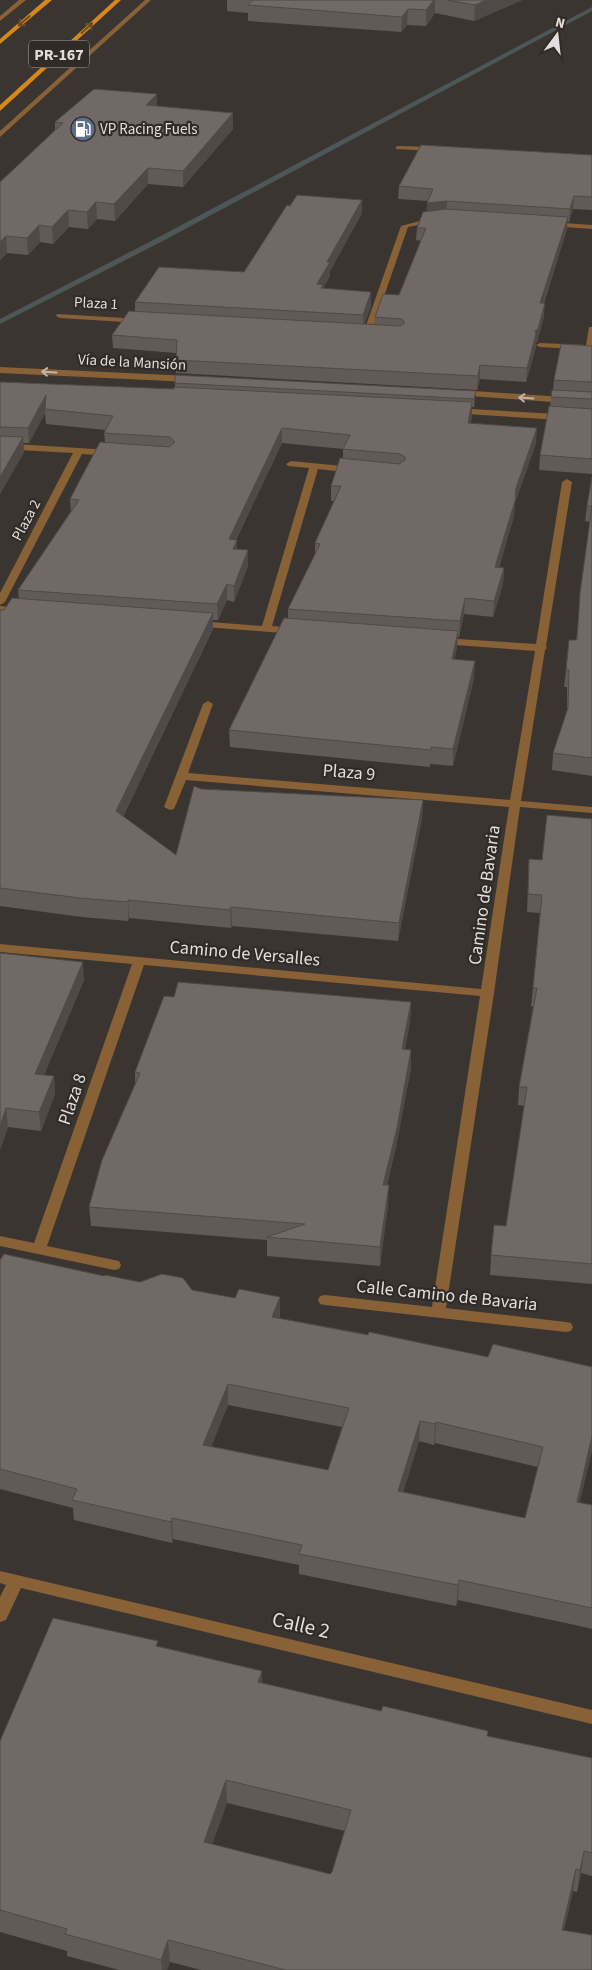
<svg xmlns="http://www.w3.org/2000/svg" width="592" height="1970" font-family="'Source Sans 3',sans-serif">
	<rect width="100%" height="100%" fill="#3b3531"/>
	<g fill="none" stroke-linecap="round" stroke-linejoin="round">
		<path fill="#4c5758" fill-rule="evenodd" d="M592,7V11L161,242L0,324V319L155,239Z"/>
		<path fill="#886136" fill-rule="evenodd" d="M19,0H26L0,21V16Z
			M145,0H151L0,137V131Z
			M398,146L435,147L438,149L435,151L396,149V147Z
			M435,217L439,219L438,221L408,227L371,334L364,336L363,334L401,226Z
			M549,222L592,225V229L552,226L548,224Z
			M57,314L140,319L144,321L140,323L60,318L56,316Z
			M589,327H592V350L540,347L536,345L540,343L586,345Z
			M0,367L190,376L194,379L190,382L0,373Z
			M460,390L592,399V405L457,395L456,393Z
			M454,408L592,416V422L451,413L450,411Z
			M0,443L110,450L114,453L110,456L82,454L5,602L0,605V593L73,453L0,449Z
			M291,461L353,467L358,470L353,473L318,469L272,626L295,628L300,631L295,634L193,626V622L197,621L262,626L309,468L288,466L286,464Z
			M567,479L572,482L546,646L547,648L545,650L521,801L592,807V813L520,807L494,993L446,1308L566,1322L571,1323L573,1327L571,1331L566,1332L325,1305L320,1304L318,1300L320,1296L325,1295L432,1307L480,996L144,965L47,1246L114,1260L119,1261L121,1265L119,1269L114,1270L0,1246V1236L34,1243L132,964L0,952V944L481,989L509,807L186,780L174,809L170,810L164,807L203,704L208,701L213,704L188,773L510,800L535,651L442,644L437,641L442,638L536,644L562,482Z
			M0,606L20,608L25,611L20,614L0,612Z
			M0,1571L592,1710V1724L21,1588L6,1620L0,1622V1597L6,1585L0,1583Z"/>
		<path fill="#d8871b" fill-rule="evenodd" d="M45,0H52L0,44V39Z
			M115,0H121L0,111V105Z"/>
	</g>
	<path fill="#615a57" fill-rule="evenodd" d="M227,0H522L474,21L435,13L426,26L407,25L401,32L248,21V13L227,11Z
		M157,94V106L233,129L183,187L148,184L115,221L97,219L88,229L69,227L53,244L40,242L28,255L7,253L0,260V182L55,130V122Z
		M592,155V210L573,209L569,222H567V229L544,303V316L537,342L536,343V347L526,382L480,379L477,390L176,373V353L113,348L112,335L135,311V302L244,272L362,213L330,271V276L323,288L371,292V306L364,324L375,325V317L399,295L421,241L416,240L417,228L427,212L428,201L398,199L399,186Z
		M592,346V474L539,470L540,455L550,407L551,397L553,390L554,380Z
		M175,375L476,391L474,407H472V417L470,423L536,443L515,503L514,516L499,568H504L503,584L493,617L464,614L459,637H458L457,647L454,659L474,678L453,766L430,764V767L230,747L229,730L288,618V609L315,555V543L334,501H331V486L343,458V449L282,443L236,540L237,550L248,566L234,602L227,600L218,620H213V629L123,817L176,855L201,789L423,800L422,818L398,941L232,926L231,928L129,918L128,921L82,917L0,906V610H4L19,599L18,590L71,511L70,499L105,442L104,433L106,430L46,424L45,413L29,443H23L24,452L0,494V382L174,389L175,387Z
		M592,477V776L552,770L553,753L567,712V687H564L566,670L576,640L590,522L585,521L587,506Z
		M592,819V1284L490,1275L491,1255L506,1226L524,1106L518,1105L519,1087L533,1007L531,1006L533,988L540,913L527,912L529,859L542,860Z
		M0,953L84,980L44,1075L54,1076L55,1094L41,1131L8,1127L0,1150Z
		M174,997L411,1002L410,1021L405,1049L411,1050V1068L396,1147L387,1185L388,1205L380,1266L267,1256V1240L91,1226L89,1207L135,1084V1072Z
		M0,1260L192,1290L280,1318L488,1357L592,1367V1450L579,1503L592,1505V1629L575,1625L458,1600L456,1606L299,1574V1565L173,1539L172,1543L74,1520L73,1508L0,1489ZM228,1405L342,1427L328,1470L211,1446ZM419,1441L434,1445L435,1443L538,1467L525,1518L403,1492Z
		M158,1646L262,1671V1683L488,1736L592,1758V1876L581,1873L577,1892L573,1891L564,1930L592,1970H201L170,1962L167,1970H119L67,1956V1951L0,1932V1741ZM227,1803L345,1831L332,1872L330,1874L212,1844Z"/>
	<path fill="#4f4a47" d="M434,0H435V13L426,26V10Z
		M487,0H522L474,21L475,5Z
		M408,9L407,25L401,32L402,17Z
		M157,94V110L146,105Z
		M233,113V129L183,187V171Z
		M148,168V184L115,221L114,204Z
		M574,196L573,209L569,222L570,209Z
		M362,200V213L330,271V276L323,288L317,284L327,262Z
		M447,201L446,214L426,216L427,203Z
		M96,202L97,219L88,229L87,212Z
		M68,210L69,227L53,244L52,227Z
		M568,217L567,229L539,316L540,303Z
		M39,225L40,242L28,255L27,238Z
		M6,236L7,253L0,260V242Z
		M371,292V306L363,329V315Z
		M545,303L544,316L537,342L536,343V347L526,382L527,368L535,331Z
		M480,365V379L477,390L478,376Z
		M476,391L474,407V399Z
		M46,395L45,413L29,443L28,428Z
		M472,402V417L467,438L468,423Z
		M282,428V443L229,555V539Z
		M537,428L536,443L515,503L514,516L494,583L495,567L516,488Z
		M23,437L24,452L0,494V477Z
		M237,540V556L233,549Z
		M248,550V566L234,602V586Z
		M504,568L503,584L493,617L494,601Z
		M227,584V600L218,620L217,604Z
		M465,598L464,614L459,637L460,621Z
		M213,613V629L117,829L116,811Z
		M458,631L457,647L451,676L452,659Z
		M475,661L474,678L453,766V749Z
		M423,800L422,818L398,941L399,923Z
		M128,900L129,918L128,921Z
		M231,907L232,926L231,928L230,910Z
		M83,962L84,980L37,1092L35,1074Z
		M411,1002L410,1021L401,1067L402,1049Z
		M411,1050V1068L396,1147L382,1204L383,1185Z
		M54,1076L55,1094L41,1131L39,1112Z
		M6,1108L8,1127L0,1150V1126Z
		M389,1185L388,1205L380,1266V1247Z
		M280,1297V1318L272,1337V1317Z
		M228,1384V1405L204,1465L203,1445Z
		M420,1421L419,1441L397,1512L398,1491Z
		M436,1422L435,1443L434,1445L435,1424Z
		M592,1436V1450L575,1523L577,1502Z
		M172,1518L173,1539L172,1543L171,1522Z
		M459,1580L458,1600L456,1606L458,1585Z
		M262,1671L263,1693L258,1682Z
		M226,1780L227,1803L205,1865L204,1842Z
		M584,1851L581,1873L577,1892L580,1870Z
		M576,1869L573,1891L559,1952L562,1930Z
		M168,1940L170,1962L167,1970H162L161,1960Z"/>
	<path fill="#716965" stroke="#4f4a47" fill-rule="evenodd" d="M253,0H434L426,10L408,9L402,17L248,5Z
		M447,0H487L475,5Z
		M94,89L157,94L146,105L233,113L183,171L148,168L114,204L96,202L87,212L68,210L52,227L39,225L27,238L6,236L0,242V182L63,123L55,122Z
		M421,145L592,155V197L574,196L570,209L447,201L427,203L433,189L399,186Z
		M297,195L362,200L327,262H330L317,284L323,285L321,288L371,292L363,315L135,302L159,267L244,272L287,205L290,206Z
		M446,209L568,217L540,303H545L538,329L535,331L536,334L527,368L480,365L478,376L176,360L177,340L112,335L129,311L400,326L405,323L402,319L375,317L383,294L399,295L426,228H417L423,212Z
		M561,344L592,346V382L554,380Z
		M175,375L476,391L474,399L175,383Z
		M0,382L174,389V387L472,402L468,423L537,428L516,488L515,501L495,567L504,568L494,601L465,598L460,621L288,609L320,544L315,543L341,486H331L340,458L399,464L405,460V457L400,454L343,449L350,435L282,428L229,539L237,540L233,549L248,550L234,586L227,584L217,604L18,590L79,500L70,499L100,442L169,447L175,442L170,437L104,433L113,416L45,409L46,395L28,428L0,427Z
		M552,390L592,392V399L551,397Z
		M549,406L592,409V459L540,455Z
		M0,436L23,437L0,477Z
		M592,477V758L553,753L568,708L569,670H566L569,640H577L580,593L592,506H587Z
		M12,598L213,613L116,811L176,855L194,786L201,789L423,800L399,923L231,907L230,910L128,900V902L80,898L0,888V610H4Z
		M284,618L458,631L452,659L475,661L453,749L431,747V750L229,730Z
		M547,815L592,819V1264L491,1255L494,1225L506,1226L527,1087H519L537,988H533L542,895L528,894L529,859L542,860Z
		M0,953L83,962L35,1074L54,1076L39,1112L6,1108L0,1126Z
		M178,982L411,1002L402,1049L411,1050L397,1128L383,1185H389L380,1247L267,1237L305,1224L89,1207L102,1160L140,1073L135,1072L164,996L174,997Z
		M4,1254L104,1276L105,1275L140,1282L162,1274L183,1278L192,1290L235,1298L239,1289L280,1297L272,1317L368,1335L369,1332L488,1357L493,1344L592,1367V1436L577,1502L592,1505V1608L459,1580L458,1585L299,1554L302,1545L172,1518L171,1522L72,1500L77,1489L0,1469V1260ZM228,1384L349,1408L328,1470L203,1445ZM420,1421L435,1424L436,1422L543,1447L525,1518L398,1491Z
		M53,1618L158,1641L156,1646L262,1671L258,1682L381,1711L383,1706L488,1731L487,1736L592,1758V1853L584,1851L580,1870L576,1869L562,1930L592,1935V1970H286L168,1940L161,1960L65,1934L67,1929L0,1910V1741ZM226,1780L351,1810L332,1872L330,1874L204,1842Z"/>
	<defs><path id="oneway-shaft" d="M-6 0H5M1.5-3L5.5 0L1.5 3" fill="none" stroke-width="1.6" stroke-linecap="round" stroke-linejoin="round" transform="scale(1.25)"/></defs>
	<g stroke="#6b4b23">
		<use href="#oneway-shaft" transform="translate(24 21) rotate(139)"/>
		<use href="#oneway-shaft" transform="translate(87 28) rotate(-43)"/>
	</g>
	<g stroke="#c2b2a2">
		<use href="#oneway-shaft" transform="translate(49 372) rotate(-177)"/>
		<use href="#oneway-shaft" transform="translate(526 398) rotate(-176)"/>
	</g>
	<defs>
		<symbol id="fuel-disc" viewBox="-11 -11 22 22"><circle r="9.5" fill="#5c6f8a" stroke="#312b27"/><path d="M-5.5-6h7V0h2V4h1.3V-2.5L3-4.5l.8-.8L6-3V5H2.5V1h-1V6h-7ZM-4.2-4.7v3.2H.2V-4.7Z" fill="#fff"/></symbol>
	</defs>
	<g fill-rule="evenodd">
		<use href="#fuel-disc" x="69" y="115" width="28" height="28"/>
	</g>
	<g text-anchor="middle" stroke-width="4.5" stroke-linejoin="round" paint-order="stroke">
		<g font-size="15" fill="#e2dedc" stroke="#312b27" text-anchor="start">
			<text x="100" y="134">VP Racing Fuels</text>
		</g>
		<g font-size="15" fill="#e2dedc" stroke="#312b27">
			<text transform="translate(96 303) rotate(3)" y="5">Plaza 1</text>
			<text transform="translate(132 362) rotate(3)" y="5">Vía de la Mansión</text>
			<text transform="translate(26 520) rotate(-62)" y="5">Plaza 2</text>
		</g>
		<rect fill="#312b27" stroke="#ada8a6" stroke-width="1" x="29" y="40.5" width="60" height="27" rx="4"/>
		<g font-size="16" font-weight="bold" fill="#e2dedc">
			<text x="59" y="60">PR-167</text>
		</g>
		<g font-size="18" fill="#e2dedc" stroke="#312b27">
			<text transform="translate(349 772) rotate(5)" y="6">Plaza 9</text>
			<text transform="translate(484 895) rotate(-82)" y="6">Camino de Bavaria</text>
			<text transform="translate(245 953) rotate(5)" y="6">Camino de Versalles</text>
			<text transform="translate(72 1099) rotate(-71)" y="6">Plaza 8</text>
			<text transform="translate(447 1295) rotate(6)" y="6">Calle Camino de Bavaria</text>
		</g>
		<g font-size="21" fill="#e2dedc" stroke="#312b27">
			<text transform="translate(301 1625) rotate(13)" y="7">Calle 2</text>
		</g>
	</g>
	<g transform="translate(557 35) rotate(15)" stroke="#312b27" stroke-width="4" paint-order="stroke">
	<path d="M0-4L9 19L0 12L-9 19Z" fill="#e2dedc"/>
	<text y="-8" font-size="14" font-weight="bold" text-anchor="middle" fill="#e2dedc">N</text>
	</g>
</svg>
